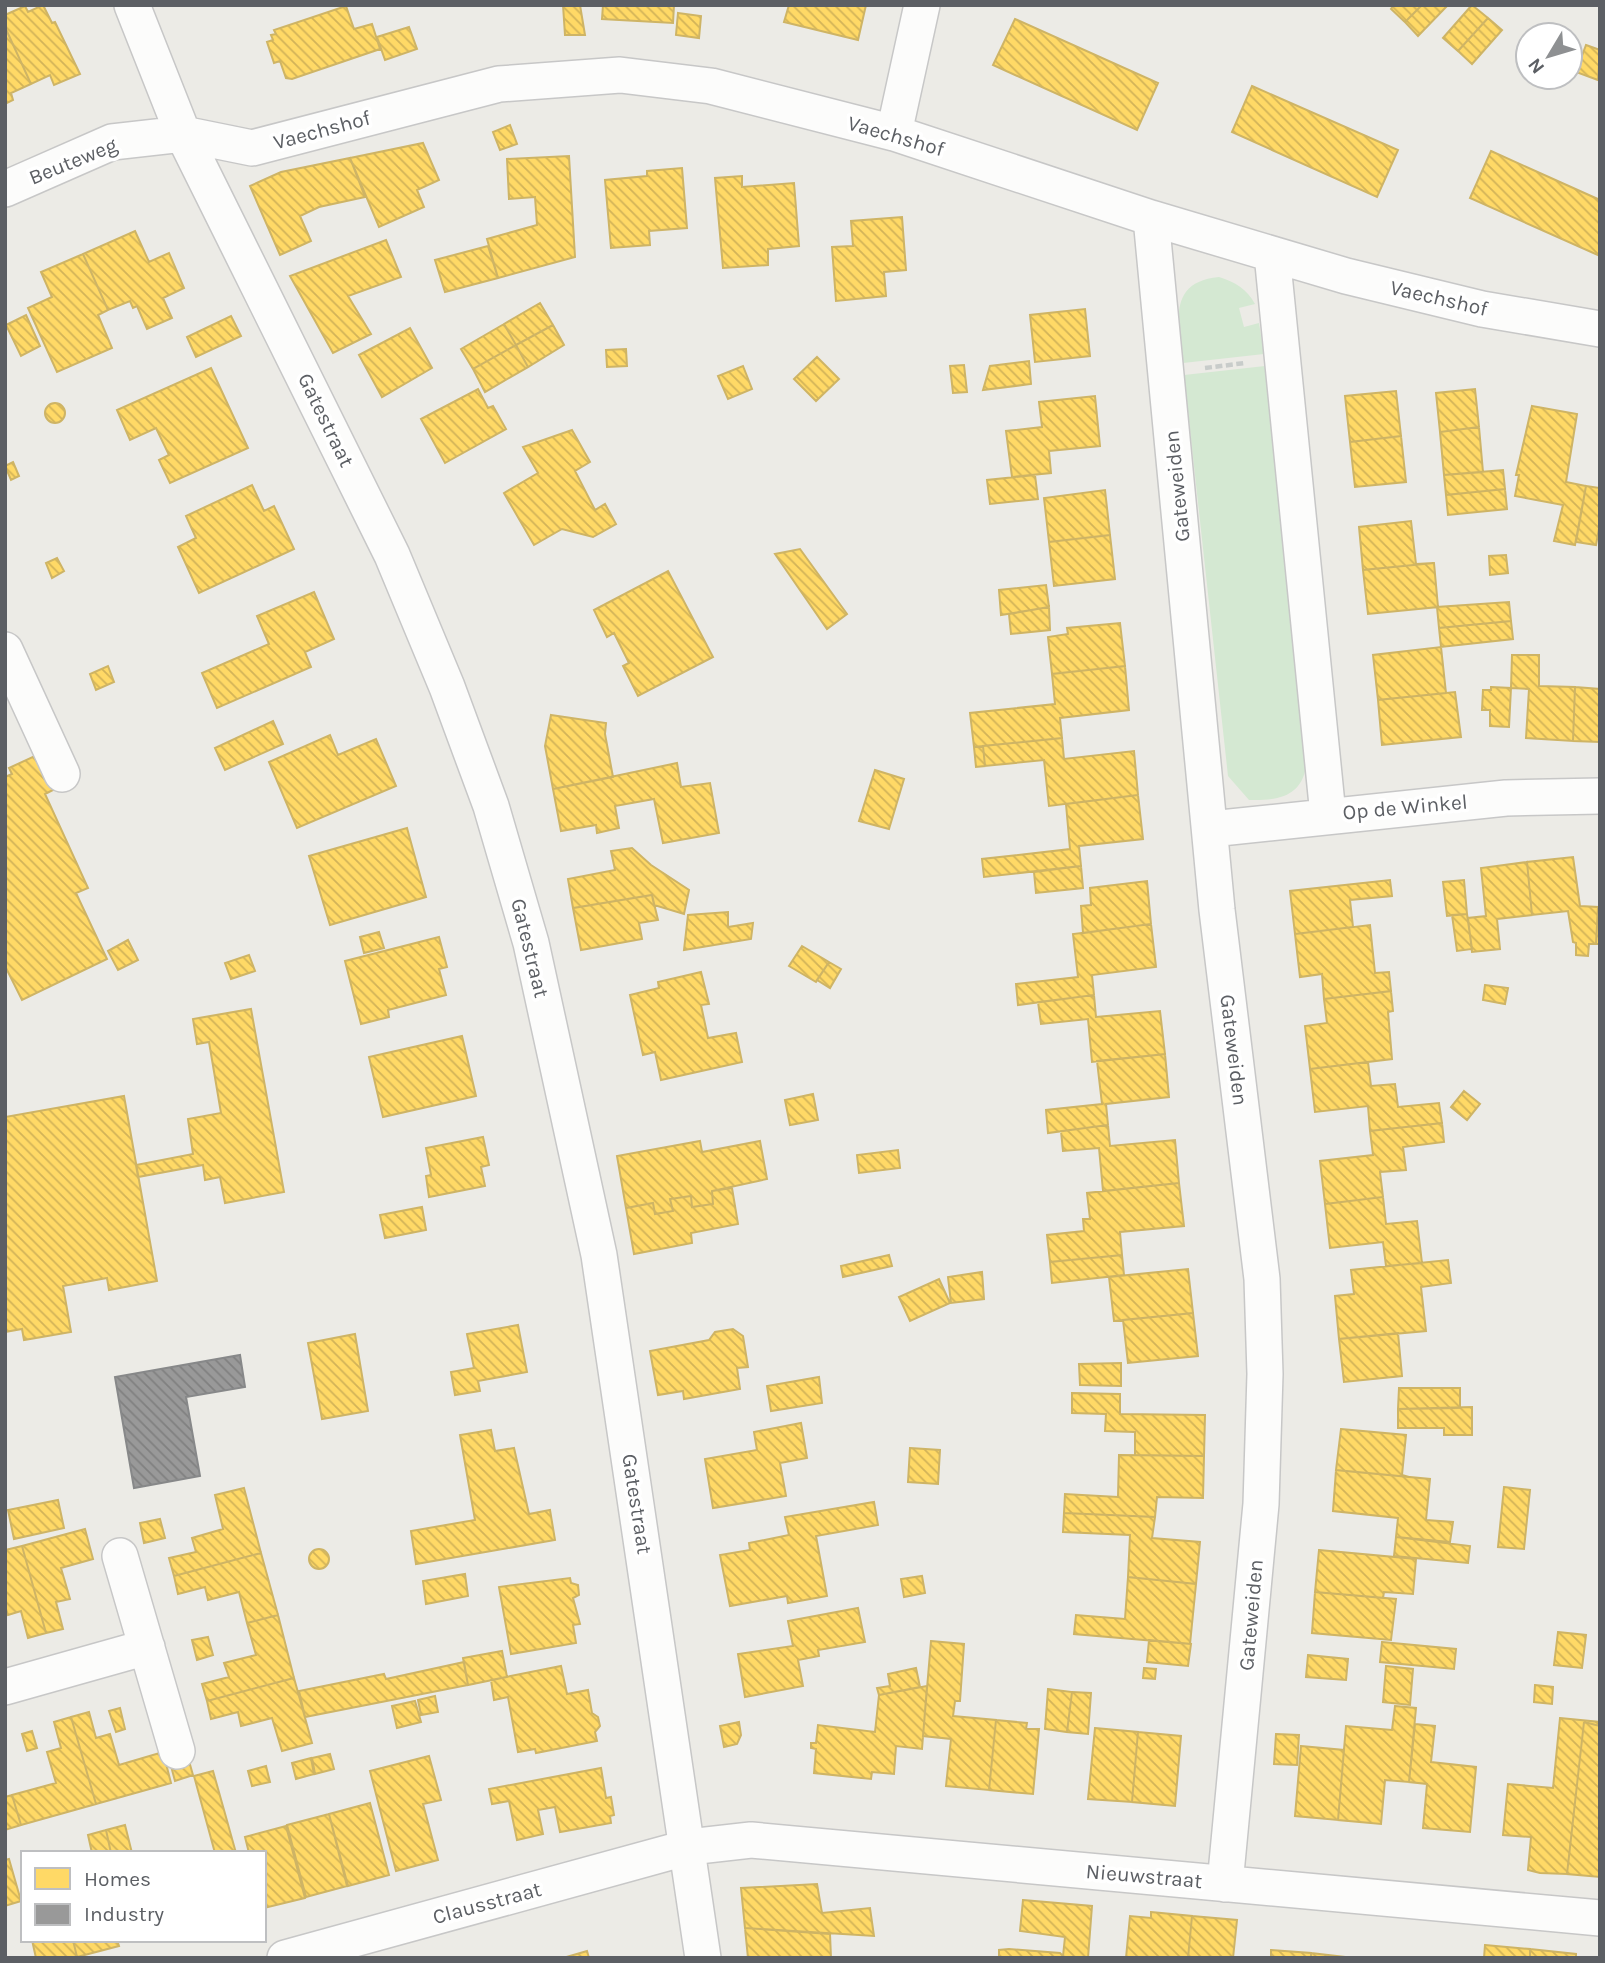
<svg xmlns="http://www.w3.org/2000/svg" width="1605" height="1963" font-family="Karla,sans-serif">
	<defs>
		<pattern id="homes-back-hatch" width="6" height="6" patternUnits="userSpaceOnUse" patternTransform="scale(1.75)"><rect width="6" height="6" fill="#ffd966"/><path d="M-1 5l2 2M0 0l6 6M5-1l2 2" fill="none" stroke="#d2b358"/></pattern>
		<pattern id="industry-back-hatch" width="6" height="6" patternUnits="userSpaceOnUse" patternTransform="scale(1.75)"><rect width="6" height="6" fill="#999"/><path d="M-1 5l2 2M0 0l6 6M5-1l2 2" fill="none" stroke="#808080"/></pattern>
	</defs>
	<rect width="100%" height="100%" fill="#ecebe6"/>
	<path fill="#d4e8d2" d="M1219,277C1235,282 1247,289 1255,304L1239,308L1244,327L1259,323L1264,354L1183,363C1179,325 1166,282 1219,277Z
		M1265,366L1267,380L1276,379L1270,409L1307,756C1306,795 1282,801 1249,800L1228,776L1184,375Z"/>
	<path fill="url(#homes-back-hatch)" stroke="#ceb465" stroke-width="2" d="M43,5L52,23L55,22L80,74L54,85L50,75L31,84L5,27V15L25,6L28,12Z
		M563,5H580L585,35H565Z
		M603,5H674L673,23L602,19Z
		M789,5H866L858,40L784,22Z
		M1394,5H1422L1405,22L1391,9Z
		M1422,5H1448L1418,36L1405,22Z
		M1472,5L1488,18L1458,51L1443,38Z
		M346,6L354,29L372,24L380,49L292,79L286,78L280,61L274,63L267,42L273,40L271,35L276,34L274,30Z
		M678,13L701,16L699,38L676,35Z
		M1488,18L1502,30L1472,64L1458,51Z
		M1015,19L1158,83L1137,130L993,65Z
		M5,27L31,84L11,93L13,100L5,104Z
		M409,27L417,49L385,60L377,37Z
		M1586,45L1600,50L1598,80L1576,72Z
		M1252,86L1398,150L1377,197L1232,132Z
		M510,125L517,144L500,150L493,132Z
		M423,143L439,180L417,190L424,207L379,227L350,158Z
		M1491,151L1600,200V256L1470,198Z
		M569,156L575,257L498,278L487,239L537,225L535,197L509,199L507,159Z
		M350,158L365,197L319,207L300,216L311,241L280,255L250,186L281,172Z
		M682,168L687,228L649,231L650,245L611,248L605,180L647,176V171Z
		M742,176V187L794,183L799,246L768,249V265L723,268L715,178Z
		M902,217L906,270L884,272L886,296L836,301L832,247L853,246L851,221Z
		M135,231L149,262L169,253L184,288L163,298L172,318L147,329L137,306L133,308L130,301L108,310L83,254Z
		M386,240L401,277L348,296L371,334L333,353L290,276Z
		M488,246L498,278L445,292L435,260Z
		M83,254L108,310L98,315L112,348L57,372L28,308L52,297L41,272Z
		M540,303L553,325L516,345L504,324Z
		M1085,309L1090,356L1035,362L1030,315Z
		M26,315L40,346L21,356L6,325Z
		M231,316L241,336L196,357L187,337Z
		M504,324L516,345L473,369L461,349Z
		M553,325L564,345L528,367L516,345Z
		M410,328L432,368L382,397L359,355Z
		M516,345L528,367L485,392L473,369Z
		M626,349L627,366L607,367L606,350Z
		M817,357L839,379L816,401L794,379Z
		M1029,361L1031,384L983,390L990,366Z
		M964,365L967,392L953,393L950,366Z
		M743,366L752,389L728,399L718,376Z
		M211,368L248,448L170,483L159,460L169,455L156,428L130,440L117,410Z
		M478,389L488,408L493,406L506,429L445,463L421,419Z
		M1475,389L1479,427L1440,432L1436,393Z
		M1396,391L1401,436L1350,442L1345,396Z
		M1095,396L1100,446L1049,451L1051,473L1012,477L1006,431L1042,427L1039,402Z
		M45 413a10 10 0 1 1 20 0a10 10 0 1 1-20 0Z
		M1532,406L1577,414L1566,482L1586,486L1575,545L1554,541L1563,505L1515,496L1519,475H1516Z
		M1479,427L1483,472L1444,475L1440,432Z
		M572,430L590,462L575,471L595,510L605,504L616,524L593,537L562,529L534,545L504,493L538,473L523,447Z
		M1401,436L1406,482L1355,487L1350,442Z
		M13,462L19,476L11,480L5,466Z
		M1503,470L1505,489L1446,495L1444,475Z
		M1035,475L1038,499L990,504L987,480Z
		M252,485L264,511L274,506L294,549L199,593L178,547L196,538L186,516Z
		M1586,486L1600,488V523L1596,545L1576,542Z
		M1505,489L1507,509L1448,515L1446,495Z
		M1105,490L1110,535L1049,542L1044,498Z
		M1411,521L1416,564L1434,563L1363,570L1359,527Z
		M1110,535L1115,579L1054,586L1049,542Z
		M800,549L847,614L827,629L775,554Z
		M1506,555L1508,573L1490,575L1489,556Z
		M57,558L64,571L52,578L46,563Z
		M1434,563L1438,607L1368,614L1363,570Z
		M668,571L713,657L638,696L623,666L629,663L614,633L607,637L594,610Z
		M1046,585L1049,607L1001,615L999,590Z
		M314,592L334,639L305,652L311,667L217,708L202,673L269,644L257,616Z
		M1509,602L1511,621L1439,628L1437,607Z
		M1049,607L1050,630L1011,634L1009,614Z
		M1511,621L1513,639L1441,647L1439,628Z
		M1120,623L1125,666L1052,674L1048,637L1068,634L1067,628Z
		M1441,647L1446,693L1378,700L1373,655Z
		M1512,655H1539V686L1575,687L1573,741L1526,738L1529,689L1511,688Z
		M108,666L114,682L96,690L90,674Z
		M1125,666L1129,710L1060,718L1062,738L974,747L970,713L1055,704L1052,674Z
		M1491,687L1511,688L1509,727L1490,726V710H1482L1483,690H1491Z
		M1575,687L1600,689V742L1573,741Z
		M1455,692L1461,737L1382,745L1378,700Z
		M551,715L606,723L605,734L613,777L553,789L545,746Z
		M273,721L283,744L225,770L215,748Z
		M330,735L338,755L376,739L396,786L297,828L269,762Z
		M1062,738L1064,759L1134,751L1138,795L1049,806L1044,760L985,766L983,746Z
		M983,746L985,766L976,767L974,747Z
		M37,755L53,790L45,794L88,888L76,893L107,959L22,1000L5,966V777L12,774L9,768Z
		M677,763L681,787L710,783L719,833L663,843L654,799L615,806L619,828L597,833L596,825L561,831L553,789Z
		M875,770L904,779L889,829L859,821Z
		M1138,795L1143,839L1079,846L1081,866L984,877L982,859L1070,849L1066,804Z
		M407,828L426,897L330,925L309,856Z
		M632,848L651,865L689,890L684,914L654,905L652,895L573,908L568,879L615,870L611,851Z
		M1573,857L1580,906L1598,907L1596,944H1589L1588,956L1576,955V943L1573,942L1568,911L1532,915L1527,862Z
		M1527,862L1532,915L1497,919L1500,949L1472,952L1468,918L1486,916L1481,868Z
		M1081,866L1083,888L1036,893L1034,872Z
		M1390,880L1392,896L1350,900L1353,927L1295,934L1290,891Z
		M1464,880L1467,914L1447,916L1443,882Z
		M1147,881L1151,924L1083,933L1081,906L1091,905L1090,888Z
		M652,895L658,920L639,923L642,939L581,950L573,908Z
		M1598,907H1600V944H1596Z
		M728,912V927L753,923L751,939L684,950L688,915Z
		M1467,914L1472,949L1457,951L1452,915Z
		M1151,924L1156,967L1092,975L1094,995L1018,1005L1016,984L1078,977L1073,934Z
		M1370,925L1375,973L1389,972L1391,991L1324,999L1322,974L1300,977L1295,934Z
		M379,932L384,948L364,953L360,937Z
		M439,937L447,967L439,969L446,995L388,1010L389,1017L361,1024L345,961Z
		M128,940L138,960L118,970L108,951Z
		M802,946L829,962L816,982L789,966Z
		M249,955L255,971L231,979L225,963Z
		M829,962L841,969L830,988L817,980Z
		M701,972L709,1004L701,1005L708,1038L736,1033L742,1062L661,1080L655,1052L643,1055L630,995L659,988L658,982Z
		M1485,985L1508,988L1505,1004L1483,1000Z
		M1391,991L1393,1011L1388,1012L1392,1059L1310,1069L1305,1026L1327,1023L1324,999Z
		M1094,995L1096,1017L1160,1011L1165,1054L1092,1062L1088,1019L1041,1024L1038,1002Z
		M251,1009L284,1192L225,1203L220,1177L205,1180L203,1165L138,1177L136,1165L193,1154L188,1119L221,1113L209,1042L197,1044L193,1019Z
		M462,1036L476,1096L383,1117L369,1057Z
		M1165,1054L1169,1097L1106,1104L1108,1125L1048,1133L1046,1110L1102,1104L1097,1061Z
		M1368,1062L1371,1086L1395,1084L1398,1107L1439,1103L1442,1123L1370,1131L1368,1106L1315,1112L1310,1069Z
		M1464,1091L1480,1104L1467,1120L1451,1107Z
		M813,1094L818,1120L790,1125L785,1100Z
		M124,1096L157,1281L109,1290L107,1278L63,1286L71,1332L24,1340L22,1329L5,1332V1117Z
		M1442,1123L1444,1142L1403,1147L1406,1170L1380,1172L1383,1197L1325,1204L1320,1161L1373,1155L1370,1131Z
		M1108,1125L1110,1146L1175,1140L1179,1183L1103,1191L1099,1148L1063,1151L1061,1131Z
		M483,1137L489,1165L481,1167L485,1186L429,1197L426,1176L431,1175L426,1148Z
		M700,1141L702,1152L760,1141L767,1179L712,1191L713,1204L692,1207L691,1196L670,1199L673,1211L655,1214L653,1203L626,1208L617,1156Z
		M898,1150L900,1168L859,1173L857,1155Z
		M1179,1183L1184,1226L1120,1232L1122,1255L1050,1262L1047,1235L1084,1231L1083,1219H1090L1087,1193Z
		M732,1188L738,1224L691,1233L692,1243L634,1254L626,1208L653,1203L655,1214L673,1211L670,1199L691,1196L692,1207L713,1204L712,1191Z
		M1383,1197L1386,1224L1417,1221L1422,1263L1386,1266L1383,1242L1330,1248L1325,1204Z
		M422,1207L426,1230L385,1238L380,1215Z
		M889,1255L892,1266L843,1277L841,1266Z
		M1122,1255L1124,1275L1052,1283L1050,1262Z
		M1448,1260L1451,1283L1421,1287L1426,1331L1339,1339L1335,1296L1354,1294L1351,1270Z
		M1188,1269L1193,1313L1114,1321L1109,1277Z
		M982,1272L984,1299L951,1303L948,1277Z
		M939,1279L950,1303L910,1321L899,1297Z
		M1193,1313L1198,1356L1128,1363L1123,1320Z
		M518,1325L527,1372L478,1381L480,1391L455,1395L451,1372L474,1368L467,1334Z
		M733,1329L743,1336L748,1367L737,1368L740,1389L684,1399L683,1391L658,1395L650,1351L709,1340L715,1332Z
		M1398,1333L1402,1376L1344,1382L1339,1339Z
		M355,1334L368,1411L322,1419L308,1343Z
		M1121,1363V1386L1080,1385L1079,1364Z
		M819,1377L822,1403L771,1411L767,1386Z
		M1399,1388H1460V1408L1398,1409Z
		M1072,1393L1120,1394V1414L1205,1415L1204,1456L1135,1455V1432L1105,1431L1106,1414L1072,1413Z
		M1472,1407V1435H1444V1428H1398V1409Z
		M801,1423L807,1458L780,1463L786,1496L713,1508L705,1459L757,1450L754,1432Z
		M1341,1429L1406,1435L1402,1475L1409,1477L1336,1470Z
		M491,1430L495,1451L514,1448L529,1514L550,1510L555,1540L416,1564L411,1531L475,1520L460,1435Z
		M910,1448L940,1450L938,1484L908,1482Z
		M1119,1455L1204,1456L1203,1498L1157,1497L1155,1517L1064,1513L1065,1494L1118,1497Z
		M1336,1470L1430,1479L1426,1520L1453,1522L1450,1542L1396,1537L1398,1518L1333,1511Z
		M1504,1487L1530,1490L1524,1549L1498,1547Z
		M244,1488L261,1553L174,1576L169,1558L196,1552L192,1538L223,1529L215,1495Z
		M58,1500L64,1528L14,1539L8,1510Z
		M874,1502L878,1525L816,1536L827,1596L788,1603L787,1596L730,1606L720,1555L750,1550L749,1543L789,1535L785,1517Z
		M1064,1513L1155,1517L1152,1538L1200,1542L1196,1584L1128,1577L1130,1535L1063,1532Z
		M160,1519L165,1538L144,1543L140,1523Z
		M85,1529L93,1559L61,1568L70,1599L56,1602L63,1629L46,1633L22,1546Z
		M1396,1537L1470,1546L1468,1563L1394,1556Z
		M22,1546L46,1633L28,1638L21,1611L8,1615L5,1606V1550Z
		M309 1559a10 10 0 1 1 20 0a10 10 0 1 1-20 0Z
		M1319,1550L1416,1559L1413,1594L1384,1592L1383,1598L1315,1592Z
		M261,1553L278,1615L247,1623L239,1592L208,1600L205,1587L178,1594L174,1576Z
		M465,1574L468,1596L426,1604L423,1581Z
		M922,1576L925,1593L904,1597L901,1579Z
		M1128,1577L1196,1584L1190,1644L1074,1634L1076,1615L1125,1619Z
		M570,1578L571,1583L578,1585L579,1595L573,1598L580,1624L573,1625L576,1643L511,1654L499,1587Z
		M1315,1592L1396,1599L1391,1640L1312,1633Z
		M858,1608L865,1642L818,1650L819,1656L798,1660L803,1686L745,1697L738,1654L793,1646L788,1621Z
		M278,1615L294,1678L207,1701L202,1684L229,1677L224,1663L256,1655L247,1623Z
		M1558,1632L1586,1635L1582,1668L1554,1665Z
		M208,1637L213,1655L197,1660L192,1640Z
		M1149,1640L1191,1644L1188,1666L1147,1662Z
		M931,1641L964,1644L960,1701H955L953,1716L996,1720L989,1790L946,1786L951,1739L923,1736Z
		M1382,1642L1456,1649L1454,1669L1380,1662Z
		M502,1651L507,1677L468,1685L463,1658Z
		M1308,1655L1348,1659L1346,1680L1306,1677Z
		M464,1662L468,1685L305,1717L299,1691L384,1674L386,1679Z
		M561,1666L567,1694L588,1690L592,1713L598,1717L600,1726L595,1732L597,1741L536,1753L535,1749L518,1752L508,1697L494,1700L491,1680Z
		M1386,1666L1413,1669L1410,1705L1383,1702Z
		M916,1668L920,1687L879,1695L877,1688L890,1686L888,1674Z
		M1144,1668L1156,1669L1155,1679L1143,1678Z
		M294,1678L312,1743L282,1751L272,1718L241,1726L238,1712L211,1719L207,1701Z
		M1535,1685L1553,1687L1552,1704L1534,1702Z
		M927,1686L922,1749L896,1746L894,1774L872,1772L871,1779L814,1773L816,1749L811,1748V1743H816L818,1725L875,1732L879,1695Z
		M1048,1689L1072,1692L1067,1732L1045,1729Z
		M1072,1692L1091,1693L1088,1734L1067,1732Z
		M435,1696L438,1712L421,1715L418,1700Z
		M415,1701L421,1722L397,1728L392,1706Z
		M1395,1706L1416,1708L1409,1782L1385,1780L1381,1824L1338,1820L1346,1726L1392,1730Z
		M120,1708L125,1729L116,1732L109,1711Z
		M89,1712L96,1738L110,1734L119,1765L163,1752L171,1783L96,1804L71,1717Z
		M71,1717L96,1804L21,1825L12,1795L56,1783L47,1752L61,1748L54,1722Z
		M1560,1718L1600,1722V1726L1584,1722L1567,1874L1540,1873L1528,1870L1531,1837L1503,1835L1508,1784L1553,1788Z
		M996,1720L1027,1723L1026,1729H1039L1033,1794L989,1790Z
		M739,1722L741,1735L737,1744L724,1747L720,1726Z
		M1584,1722L1600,1726V1877L1567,1874Z
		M1415,1724L1435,1726L1431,1762L1476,1767L1470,1832L1423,1828L1427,1784L1409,1782Z
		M1095,1728L1138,1732L1132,1802L1088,1799Z
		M32,1731L37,1748L27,1751L22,1734Z
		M1138,1732L1181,1736L1175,1806L1132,1802Z
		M1276,1734L1299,1735L1297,1765L1274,1764Z
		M1301,1746L1344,1750L1338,1820L1295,1816Z
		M330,1754L334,1769L315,1774L312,1758Z
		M429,1756L441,1800L423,1804L438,1860L396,1871L370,1771Z
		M311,1758L314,1774L296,1779L292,1763Z
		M189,1761L193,1775L175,1781L171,1766Z
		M266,1766L270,1782L252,1786L248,1771Z
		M601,1768L606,1798L611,1797L614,1815L610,1816L611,1823L560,1832L555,1807L538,1810L543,1834L517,1840L509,1801L492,1804L489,1789Z
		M213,1771L224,1810L236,1853H215L194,1776Z
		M12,1795L21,1825L5,1830V1797Z
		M370,1803L389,1875L348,1886L329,1814Z
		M329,1814L347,1886L306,1897L287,1825Z
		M125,1825L132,1853H111L106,1830Z
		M286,1826L305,1898L264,1908V1853H249L245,1837Z
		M106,1830L111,1853H92L88,1835Z
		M9,1859L21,1901L5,1906V1860Z
		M817,1884L822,1913L870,1908L874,1936L745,1928L741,1888Z
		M1023,1900L1092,1906L1088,1958H999V1950L1009,1949L1060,1953L1063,1956L1065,1937L1020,1931Z
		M1151,1912L1192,1916L1188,1958H1126L1130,1916L1151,1918Z
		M1192,1916L1237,1920L1233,1958H1188Z
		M745,1928L830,1934L831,1958H748Z
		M32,1940H73L77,1957L36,1958Z
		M73,1940H117L119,1946L77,1957Z
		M1485,1945L1530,1949V1958H1484Z
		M1530,1949L1576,1954V1958H1530Z
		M1271,1950L1311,1953V1958H1271Z
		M587,1951L589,1958H563Z
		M1311,1953L1354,1958H1311Z"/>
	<path fill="url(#industry-back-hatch)" stroke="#878889" stroke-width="2" d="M240,1355L245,1387L186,1397L200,1476L134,1488L115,1377Z"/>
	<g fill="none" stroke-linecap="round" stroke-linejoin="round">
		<defs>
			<path id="street" d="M132,5L183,134L392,555L447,687L491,806L531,943L599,1255L703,1958
				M894,133L922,5
				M5,189L112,142L183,134L252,148L499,84L620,75L711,86L894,133L1151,218L1346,276L1482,309L1600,329
				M1151,218L1217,910L1262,1279L1265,1374L1261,1504L1225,1884
				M1272,254L1328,815
				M5,650L62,774
				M1211,829L1506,798L1600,796
				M120,1556L177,1751
				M5,1687L147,1647
				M285,1958L689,1847L751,1840L1600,1918"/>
		</defs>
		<use href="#street" stroke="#c7c7c7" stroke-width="38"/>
		<path stroke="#c8ccca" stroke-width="4.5" stroke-dasharray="7 3.5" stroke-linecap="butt" d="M1205,368L1245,363"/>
		<use href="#street" stroke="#fcfcfb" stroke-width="35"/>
	</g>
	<g text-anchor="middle" stroke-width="7" stroke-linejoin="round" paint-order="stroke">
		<g font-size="21" fill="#5c5f64" stroke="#fff">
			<text transform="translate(322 130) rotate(-15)" y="7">Vaechshof</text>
			<text transform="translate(896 136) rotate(16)" y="7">Vaechshof</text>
			<text transform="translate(73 161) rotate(-22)" y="7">Beuteweg</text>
			<text transform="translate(1439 298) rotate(13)" y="7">Vaechshof</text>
			<text transform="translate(326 420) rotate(64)" y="7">Gatestraat</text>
			<text transform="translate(1177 486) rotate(-96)" y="7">Gateweiden</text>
			<text transform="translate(1405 807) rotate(-5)" y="7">Op de Winkel</text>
			<text transform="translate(530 948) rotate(76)" y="7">Gatestraat</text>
			<text transform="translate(1234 1050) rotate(83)" y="7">Gateweiden</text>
			<text transform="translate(637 1504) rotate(81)" y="7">Gatestraat</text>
			<text transform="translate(1251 1615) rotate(-85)" y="7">Gateweiden</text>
			<text transform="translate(1144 1876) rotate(5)" y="7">Nieuwstraat</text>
			<text transform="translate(487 1903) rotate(-15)" y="7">Clausstraat</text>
		</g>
	</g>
	<rect width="1605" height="1963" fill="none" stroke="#5c5f64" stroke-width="14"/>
	<rect x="21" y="1851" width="245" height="91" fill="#ffffff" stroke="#bebfc1" stroke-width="2"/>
	<rect x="35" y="1868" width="35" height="21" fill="#ffd966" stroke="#bebfc1" stroke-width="2"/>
	<text x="84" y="1886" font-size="21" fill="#5c5f64">Homes</text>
	<rect x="35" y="1904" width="35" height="21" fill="#999999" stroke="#bebfc1" stroke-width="2"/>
	<text x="84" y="1921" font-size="21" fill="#5c5f64">Industry</text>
	<g transform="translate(1549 56) rotate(232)"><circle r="33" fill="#ffffff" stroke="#bebfc1" stroke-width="2"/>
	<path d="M0-5L12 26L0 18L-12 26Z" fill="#8e9092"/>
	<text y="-10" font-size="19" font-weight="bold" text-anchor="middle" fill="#5c5f64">N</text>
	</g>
</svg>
